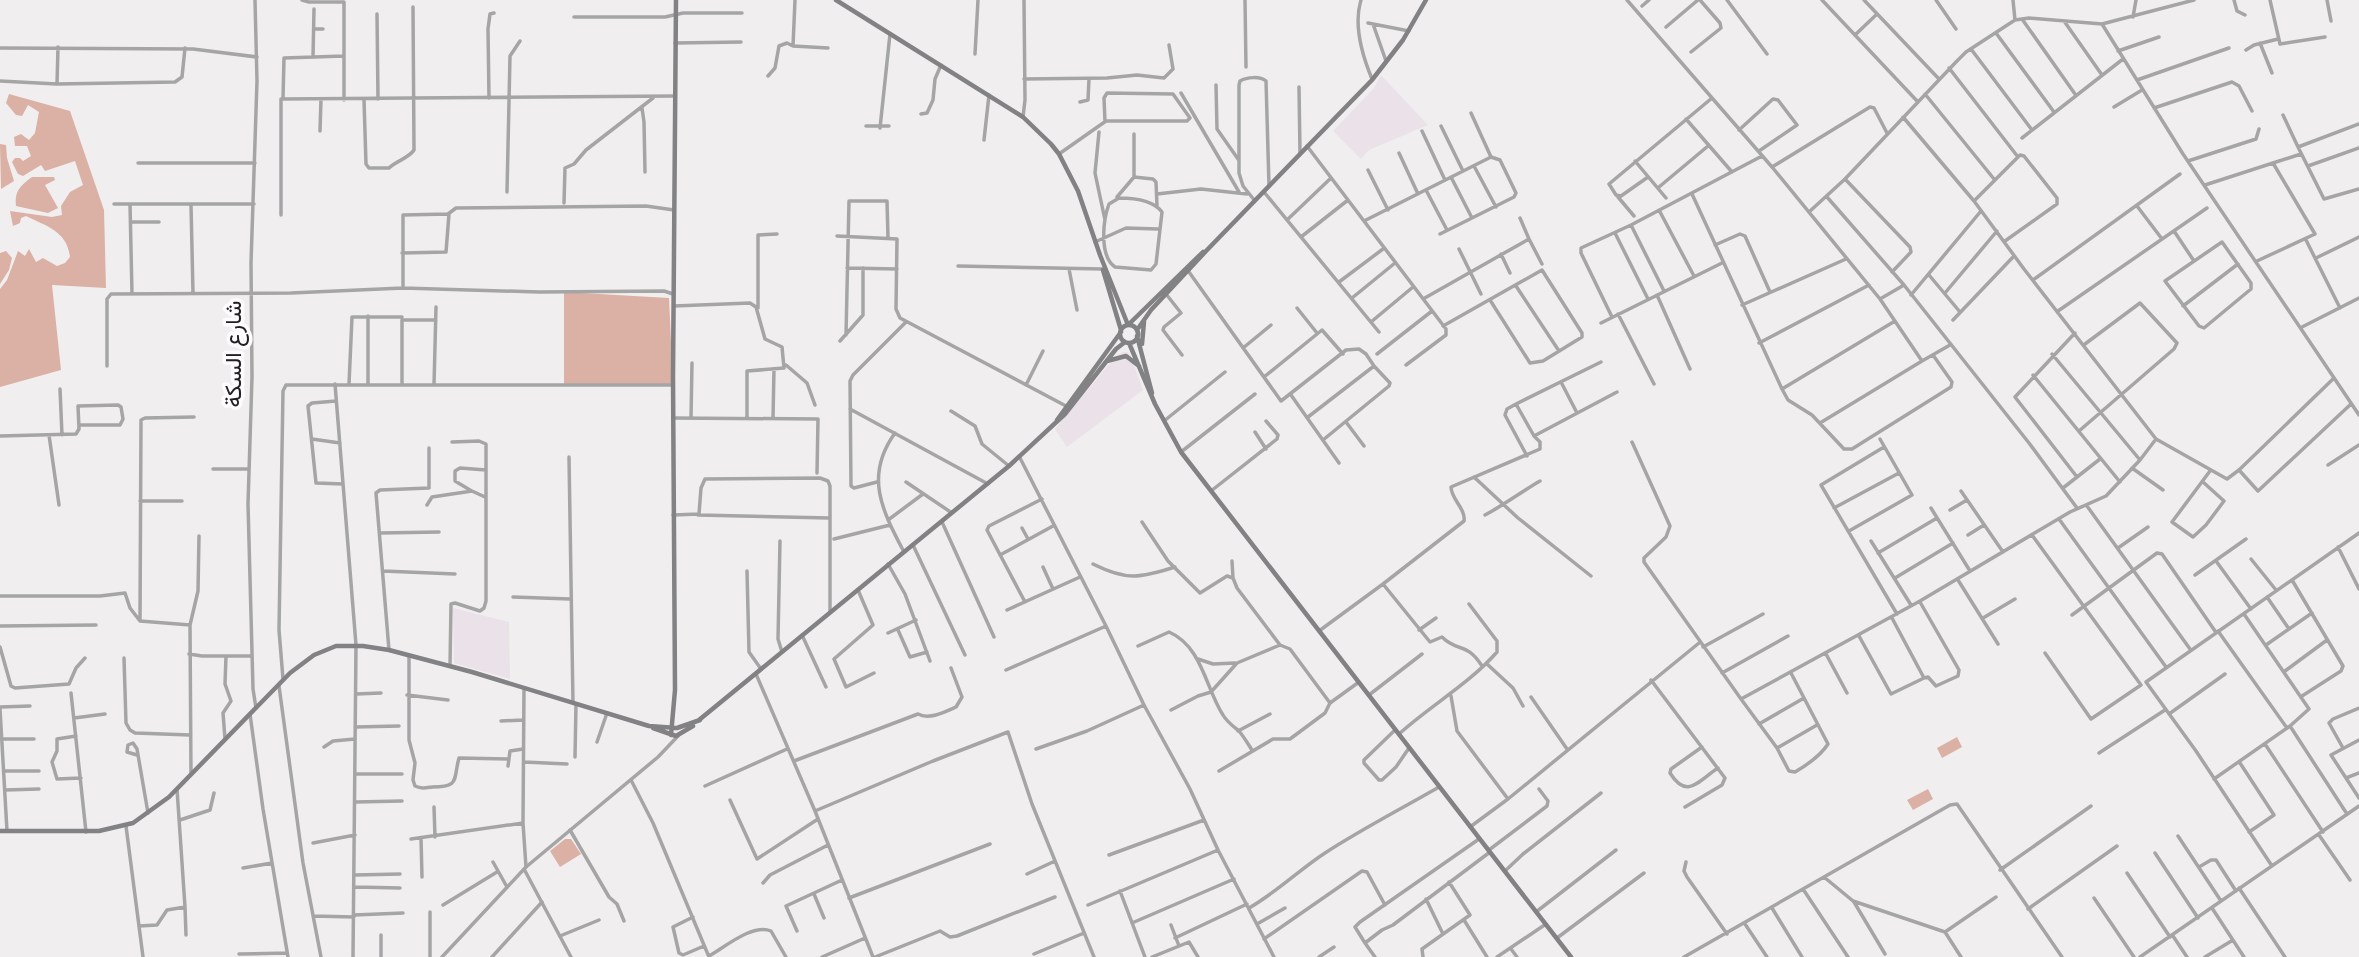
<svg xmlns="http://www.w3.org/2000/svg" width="2359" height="957" font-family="Karla,Vazirmatn,sans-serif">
	<rect width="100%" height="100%" fill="#f1eef0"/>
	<path fill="#ebe1e9" d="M1381,75L1428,125L1369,150L1361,159L1333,131L1374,88Z
		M1123,352H1128L1131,357L1143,390L1067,447L1055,429L1116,356Z
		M453,608L509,622L510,679L454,663Z"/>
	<path fill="#dbb0a5" d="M9,94L70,111L104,210L106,288L52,285L61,370L0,387V289L7,280L18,251L25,256L29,249L36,262L43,258L57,266L65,263L70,257C67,231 46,226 26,216L21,218L20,223L13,226L10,211L52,217L62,215L61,206L70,192L83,185L75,161L45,171L41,165L23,176L18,174L12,162L15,158H20L23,161L31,156L27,146H15L14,137L21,134L29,140L35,133L39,112L28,105L22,116L16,115L6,103Z
		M0,144L6,145L7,158L14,181L1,189Z
		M32,177H54L55,180L45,185L58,208L48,213L16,206C14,191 21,185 32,177Z
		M6,251L12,258L9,270L0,284V253Z
		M564,292L669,298L673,385L564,386Z
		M1957,737L1962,747L1942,758L1937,748Z
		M1928,789L1933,799L1913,810L1907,800Z
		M565,839H571L581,854L560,867L550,851Z"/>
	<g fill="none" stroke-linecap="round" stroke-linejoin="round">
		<path stroke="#a5a5a6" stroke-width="3.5" d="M255,0L257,81L251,263L252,377L248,504L253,689L256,708
			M302,0L309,2H344V100
			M1245,0L1246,67
			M1361,0C1353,26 1362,55 1372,79
			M1627,0L1772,167L1880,299L1922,361L1950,345
			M1727,0L1767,54
			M1822,0L1918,102
			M1864,0L1939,79
			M1936,0L1956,29
			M2013,0L2015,20
			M2234,0L2237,11L2245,15
			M2270,0L2280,44L2325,37
			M2327,0L2331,21
			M1642,6L1649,0
			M377,14L378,99
			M574,17H665L683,13H742
			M2133,17L2136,0
			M2022,19L2075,94
			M2064,21L2102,75
			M1368,23L1409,31
			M1373,24L1386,61
			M2102,24L2183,154L2359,415
			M1666,27L1698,0
			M314,29H323
			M1996,33L2054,112
			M1855,35L1876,15
			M675,43L741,42
			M2260,43L2272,73
			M793,46L828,48
			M0,48L193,49L257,57
			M1971,49L2032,130
			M2246,50L2254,45L2278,39
			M2118,51L2159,37
			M1691,52L1721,28L1720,23L1700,0
			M975,54L978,0
			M313,57L314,9
			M1949,68L2018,157
			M768,76L775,68L779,46L787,43L793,46L795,0
			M1024,79L1107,78L1137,75L1164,78L1173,69L1169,45
			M2137,80L2229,48
			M0,81L57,84L175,82L182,77L185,48
			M57,84L58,47
			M1216,85L1217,129L1238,159
			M1299,87L1300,153
			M1181,93L1239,192
			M1925,94L1994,179
			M489,98L488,29L490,14L494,13
			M283,99L284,58L344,56
			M364,100L366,164L369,168H389C396,161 409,158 414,150L413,7
			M1080,102L1088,100L1089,79
			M2114,107L2142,90
			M642,108L644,122L645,172
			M2154,108L2232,82L2239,86L2252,111
			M921,114L927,113L933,100L935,79L941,65
			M2283,115L2298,147
			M1023,117L1025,100L1024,0
			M1903,117L1974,201L2024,269L2156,439L2227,479L2239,470L2333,379
			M1686,119L1732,172
			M2359,124L2298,147L2324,199L2359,189
			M866,126H889
			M1441,126L1463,171
			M880,128L890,34
			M1739,130L1773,99L1778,100L1797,125L1759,151
			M320,131L321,99
			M1422,131L1445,180
			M1099,132L1095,173L1105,220
			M2022,138L2123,59
			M984,140L989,95
			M1307,146L1446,329V335L1406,365
			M1399,153L1418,194
			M1059,154L1106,121H1187L1190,118L1173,94L1107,93L1104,98L1105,122
			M1635,161L1666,198
			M2188,161L2256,139L2259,129
			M138,163H255
			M1474,166L1496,207
			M2308,166L2359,148
			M1772,167L1870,107L1874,108L1887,133
			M1368,170L1388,210
			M1134,177V134
			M1451,177L1472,218
			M1648,177L1621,196L1616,195L1609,184L1712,98
			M1845,179L1910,247L1911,252L1892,272
			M2205,185L2301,154
			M1659,187L1708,146
			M1426,190L1447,230
			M507,192L510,56L520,41
			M1264,192L1379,332
			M1157,194L1201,189L1247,194
			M1692,194L1782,389L1788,400L1812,415L1844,449H1852L1951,387L1952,382L1933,355
			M1117,197L1134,177L1153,179L1156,182L1157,206
			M1618,197L1634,216
			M1827,197L1904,285L2029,443L2077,508
			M1119,198C1133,198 1153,200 1162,212L1156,264L1151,270L1115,267C1099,256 1103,220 1109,204Z
			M1255,201L1243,186L1239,173V85L1240,81C1247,77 1260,76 1266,81L1269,186
			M1974,201L2020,155L2024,156L2057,198V204L2005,241
			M564,203L565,168L574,164L586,150L653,98
			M114,204H254
			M130,204L132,294
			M191,205L193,293
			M2137,206L2162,239
			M1659,210L1694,276
			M1809,212L1845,179L1956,62L1966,52L2015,20L2029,18L2102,24L2194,0
			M281,215V99L675,96
			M1520,218L1529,239
			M1287,220L1331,178
			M1364,221L1491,157L1471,113
			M131,222H159
			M1631,225L1664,291
			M2174,231L2194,261
			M1615,233L1648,299
			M1440,234L1514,197L1516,193L1500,160L1491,157
			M837,236L897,239L896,309L900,318L1066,406
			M1301,237L1348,200
			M2306,240L2340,308
			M1095,242L1126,228L1158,229
			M2222,242L2251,283V289L2204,328L2199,326L2165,281Z
			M1715,245L1740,234L1745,236L1770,292
			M1459,249L1481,294
			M402,253L446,252L449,214
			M1501,254L1510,273
			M2316,258L2359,237
			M2257,261L2315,234L2273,163
			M958,266L1103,269
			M847,268L897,269
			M1069,269L1077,310
			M1189,272L1281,401L1346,350L1359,349L1366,354L1374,366
			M1929,275L1960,312
			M2033,280L2180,174
			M1339,282L1383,249
			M1516,286L1559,351
			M403,288V215L448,214L456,208L646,206L674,210
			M1945,293L1997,231
			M1166,294L1181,313L1164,327L1163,330L1182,355
			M1657,295L1690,369
			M1911,295L1981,211
			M1352,298L1395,263
			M1423,299L1529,239L1542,264
			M1880,299L1904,285
			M1742,305L1846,259
			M674,306L750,303L756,307L765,339L782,347L784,368L747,371V418
			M2183,306L2238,264
			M758,308V235L777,234
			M1297,308L1317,333
			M2058,311L2207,208
			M1618,314L1654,384
			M1612,317L1581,253V248L1631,225L1762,156
			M1953,320L2014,256
			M1371,322L1413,287
			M1601,323L1722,263
			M1443,326L1542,270L1582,333V337L1543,361L1530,363L1490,300
			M2302,327L2359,298
			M2075,333L2015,397L2077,477
			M846,335L849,201H887L888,238
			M840,341L863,315V268
			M1759,343L1869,285
			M1243,348L1271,325
			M1377,354L1432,311
			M2052,354L2140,460
			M786,365L807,383L815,405
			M107,366V299L111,294L291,293L403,288L539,292L664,291L673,294
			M2033,375L2120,482
			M1264,377L1322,330L1343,354
			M1561,382L1576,411
			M335,384L356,645L353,957
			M349,384L352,317H402
			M368,384V316
			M402,385V320H436
			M434,385L436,307
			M1026,385L1043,351
			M60,389L62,435
			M1782,389L1895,321
			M1291,395L1339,463
			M336,401L312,403L308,406L316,483L343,484
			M1516,404L1507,409L1505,415L1527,456
			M850,409L988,484
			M951,411L975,426L982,444L1009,466
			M1308,417L1374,366L1390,383L1389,386L1323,440
			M673,418L818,419L817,473
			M691,418L692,363
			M773,418L774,369
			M1164,421L1225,372
			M1346,422L1364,446
			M1820,423L1922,361
			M2079,431L2174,349L2177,343L2140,303L2085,344
			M1255,432L1266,449
			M895,433C864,476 882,510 904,552
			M49,435L59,505
			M0,436L76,434L79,429L78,406L118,405L121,407L123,419L120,425H79
			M1534,436L1617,392
			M312,439L340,443
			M1632,442L1670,526L1666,537L1644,558V562L1741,699L1920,601L2070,512L2106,496L2140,460L2156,439
			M1884,447L1821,485L1897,614
			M1181,452L1255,394
			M1019,456L1106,626L1144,705L1190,789L1218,850L1274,957
			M569,457L573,703
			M2328,465L2359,445
			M2132,468L2163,490
			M213,469H249
			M2239,470L2258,491L2351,404
			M1474,477L1518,518L1591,576
			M877,482L854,488L851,486L850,381L853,375L906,322
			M906,482L952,513
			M2203,482L2224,501L2206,525L2193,537L2172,522L2210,471
			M2063,488L2100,459
			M470,490L455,481V471L460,468L486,470
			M1211,491L1277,439L1278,435L1266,421
			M1961,491L2003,552
			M140,501H182
			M427,505L432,497L472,491L485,497
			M2087,506L2190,649
			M1834,508L1899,473
			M1931,508L1970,571
			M1950,510L1967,500
			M673,515L699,514L701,488L705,479L820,478L828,481L830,486V612
			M698,515L829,518
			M1485,515C1504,505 1521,492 1540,481
			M2059,519L2166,667
			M888,520L923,494
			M942,522L994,637
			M1142,522L1168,561L1200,593L1227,576L1233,578
			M1022,528L1028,539
			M1849,531L1912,495L1880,439
			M380,533L439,532
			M1968,535L1984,525
			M2032,535L2141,685
			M834,539L890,525
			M780,541L778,639L782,652
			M1871,541L1911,605
			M913,545L965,655
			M2338,547L2359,589
			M2118,548L2148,527
			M1878,553L1937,518
			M1000,555L1053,526
			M2251,559L2276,590
			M1232,561L1233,578L1237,588L1280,645L1290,649L1330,703
			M2216,561L2251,609
			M888,564L905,594L930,661
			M1093,564C1127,581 1140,578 1175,567
			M1043,567L1053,589
			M383,571L455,574
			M747,571L749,652L761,669
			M2195,575L2246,539
			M1895,578L1953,543
			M1958,580L1998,644
			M2292,580L2343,666L2341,671L2302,696
			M1383,584L1430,642L1442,637C1458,653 1466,641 1482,666
			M858,590L873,625L834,659L846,687L874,673
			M0,596H100L125,593L130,608L140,621L141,420L145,418L194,417
			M513,597L570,599
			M2267,597L2289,629
			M1025,602L987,530L989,526L1042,499
			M1007,610L1080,577
			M2072,615L2157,553L2162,554L2215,631
			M1892,618L1924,678
			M1983,618L2015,599
			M140,621L190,625L191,774
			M190,625L198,591L199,536
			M0,626L96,625
			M898,630L910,657L927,652
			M1419,630L1436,618
			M1319,631L1383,584L1464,521C1466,509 1451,499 1451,487L1540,449V442L1534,436L1516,404L1601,362
			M2218,631L2287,728
			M888,633L916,620
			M802,635L826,687
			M1859,636L1891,694L1924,678L1928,677L1936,686L1958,676L1959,670L1920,602
			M2266,645L2312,613
			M1138,646L1169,632C1202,646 1206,689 1223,715C1227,722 1233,726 1239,731C1244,737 1248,744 1252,750
			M0,647L11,686L15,688L69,684L76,668L85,658
			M1703,647L1763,614
			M389,650L376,493L380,490L429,488V448
			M2045,653L2091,719L2141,685
			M189,654L202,656H252
			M1826,654L1847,693
			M409,656V740L415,763L413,780L415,786C422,789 425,788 432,787C460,787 453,780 459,758L508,759
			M124,658L126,723L130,730L135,733L190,735
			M1198,659L1213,664L1235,663
			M1487,664L1513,688L1523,706
			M450,666L451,604L455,603L480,611L484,608L486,601V444L479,441L452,442
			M1006,670L1106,626
			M2285,671L2327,640
			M1722,673L1788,636
			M756,674L815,811L873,957
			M283,679L279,630L283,391L286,385H673
			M1651,680L1725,778L1722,785L1685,807
			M279,686L303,863L321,957
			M524,688L523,823L526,867
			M71,693L86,832
			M356,694L381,693
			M407,695L448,700
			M1369,695L1422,654
			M1451,696L1457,731L1508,799
			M1531,697L1567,749
			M1741,699L1777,748L1789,771L1795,772C1807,765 1821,755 1828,744L1791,673
			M0,707L30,706
			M0,709L7,831
			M1171,710L1198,696L1211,692L1237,663L1280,645
			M250,714L263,809L288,957
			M2169,714L2225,674
			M74,718L105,714
			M501,721L523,720
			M1759,724L1804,698
			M2290,726L2347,814
			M355,727L399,726
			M1395,730L1364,760V763L1379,780H1382L1396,767L1409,748
			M1238,731L1270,714
			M1399,734C1431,705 1469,684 1497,652V641L1469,604
			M76,736L57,739V751L52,762L57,779L81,778
			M2,739H34
			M225,739L223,713L231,701L225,684L226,656
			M2359,740L2331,755L2359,798
			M597,742L607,713
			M2265,744L2323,832
			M324,747L333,741L355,739
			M1702,747L1671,769L1670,773C1687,800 1698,781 1718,768
			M1777,748L1817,725
			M2343,748L2329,723L2333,719L2359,708
			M1036,749L1087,731L1144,705
			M2099,753L2165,710
			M137,755L127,752L128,745L133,743L137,749L148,813
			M575,757L576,704
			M794,761L918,714C929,720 945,712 956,707L962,697L951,668
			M524,762L567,764
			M2240,763L2274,815L2249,832
			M508,766L510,751L523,749
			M4,771H39
			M1219,771L1273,739H1290L1325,713L1330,703L1359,682
			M355,774H402
			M2346,778L2359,773
			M2214,779L2290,726L2309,709L2244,614
			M631,780L653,823L709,957
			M705,786L787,749
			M5,790L39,789
			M730,800L757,859L818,819
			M355,802L402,801
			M434,807L435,837
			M815,811L933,761L1008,732L1032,804L1094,957
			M180,820L210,810L214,793
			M126,826L143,957
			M1470,827L1508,799L1699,643
			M570,830L609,897L617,904L624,921
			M2319,835L2350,880
			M2178,836L2221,901
			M421,838L422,877
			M411,839L523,823
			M313,843L355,835
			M1489,850L1547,806L1548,801L1539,789
			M2155,853L2198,918
			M1109,855L1204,820
			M493,862L507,887
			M1686,862L1684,871L1687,877L1727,934
			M2272,866L2196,751L2146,682L2359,533
			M2199,867L2211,860H2216L2236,891
			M243,868L272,863
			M2000,870L2091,806
			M1505,871L1523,854L1601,793
			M2127,873L2170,937
			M1027,874L1055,861
			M355,875L400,874
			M1824,877L1853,901L1945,932L1961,957
			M763,883L770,875L828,845
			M355,887L400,888
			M2239,888L2285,957
			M1803,889L1848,957
			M1120,891L1145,957
			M814,894L824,918
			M849,898L990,844
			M2094,898L2134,957
			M1426,899L1443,934
			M1854,902L1885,954
			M443,905L497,872
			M1088,905L1218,850
			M185,907L186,935
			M1249,908C1277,892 1299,870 1325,853C1362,829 1401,809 1439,787
			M1772,908L1802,957
			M2212,908L2244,957
			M2028,909L2117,846
			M430,912V957
			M1536,912L1616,850
			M354,915L403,913
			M313,916L354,917
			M693,917L673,927L679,953L683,955L704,946
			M1464,920L1487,957
			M1132,923L1234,879
			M1257,924L1285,908
			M1745,924L1767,957
			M1171,925L1179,946
			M139,926L157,925L167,910L185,907L177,789
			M797,931L786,906L842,880
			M1945,932L1996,897
			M381,935V957
			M560,936L599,920
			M2173,936L2187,957
			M1175,938L1247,904
			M1557,938L1644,873
			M1264,939L1362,871L1367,872L1385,905
			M1365,943L1355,927L1360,922L1479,839
			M1511,949L1517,957
			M239,954L287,953
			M1034,954L1084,933
			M709,956C725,947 753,923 771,931L786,957
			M492,957L542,902
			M822,957L865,938
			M875,957L940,931L950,937L957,936L1055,897
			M1152,957L1189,942L1198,957
			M1319,957L1334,947
			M1375,957L1365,943L1382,930L1393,925L1490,852
			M1423,957L1422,949L1470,915L1449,882
			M1497,957L1546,924
			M1684,957L1950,805L1957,804L2062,957
			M2140,957L2359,806
			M2205,957L2233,940"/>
		<path stroke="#a5a5a6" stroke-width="3.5" d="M524,869L571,957
			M442,957L526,867L658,757L678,736"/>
		<path stroke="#828183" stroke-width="4.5" d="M836,0L1023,117L1051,144L1059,154L1078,191L1100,255L1128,325
			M1103,270L1121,330
			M1128,325L1203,252
			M1120 334a9 9 0 1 1 18 0a9 9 0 1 1-18 0Z
			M1137,330L1151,310L1207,250L1372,80L1403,40L1426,0
			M1137,336L1152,393
			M1129,343L1155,404L1181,452L1571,957
			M1142,344L1144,322
			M1107,361L1126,356L1139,366
			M1057,420L1121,332
			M699,720L1009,466L1065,414L1116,349L1125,342
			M653,728L676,736L693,726
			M671,735L675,690L673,377L676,0
			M0,831H99L133,823L169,797L290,673L314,655L336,646H363L389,650L472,672L649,726L677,728L700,720"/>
	</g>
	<g text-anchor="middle" stroke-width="7" stroke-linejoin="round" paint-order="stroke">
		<g font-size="23" fill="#212021" stroke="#fefbfe">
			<text transform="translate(233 354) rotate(-90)" y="8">شارع السكة</text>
		</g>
	</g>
</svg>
